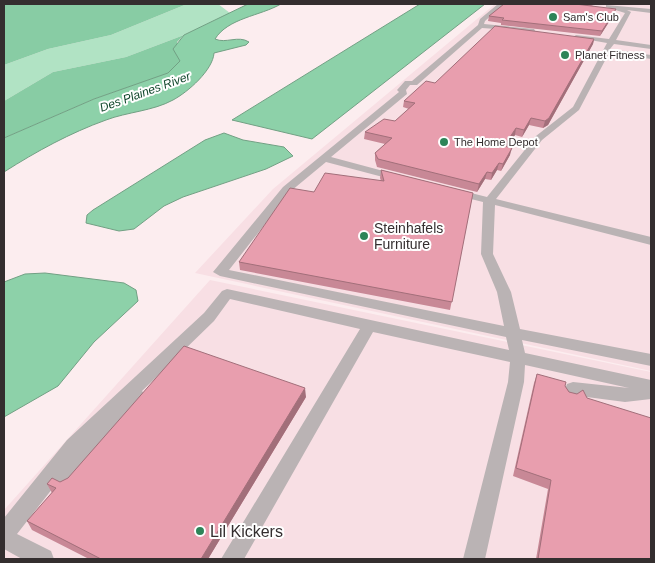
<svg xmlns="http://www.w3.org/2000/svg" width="655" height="563" font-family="Helvetica,sans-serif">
	<rect width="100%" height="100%" fill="#fcedef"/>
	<path fill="#f8dfe4" d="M495,4H651V371L195,273L273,189Z
		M210,280L651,372V559H4V510Z"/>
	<path fill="#b1e3c4" d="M187,4H218L230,13L184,35L126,57L53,72L4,101V65L48,49L111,35Z"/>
	<path fill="#88cca4" d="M4,4H187L111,35L48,49L4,65Z
		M184,35L177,42L181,61L169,73L94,99L4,138V101L53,72L126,57Z"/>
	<path fill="#8dd1a9" stroke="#72a084" d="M248,4H281C260,16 228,18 215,39C226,44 238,35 249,42L246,45L214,53C213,70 188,92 173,100C153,111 127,112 106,120C70,133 37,151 4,172V138L94,99L168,73L180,61L173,49L184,35Z
		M420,4H485L312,139L232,120Z
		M224,133L243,140L284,147L293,156L266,169L183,197L164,206L134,229L119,231L86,223L87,215L93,210L205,140Z
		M45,273L124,283L136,290L138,301L94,342L58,386L4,417V282L25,274Z"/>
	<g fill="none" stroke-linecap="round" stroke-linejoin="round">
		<path fill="#bab3b4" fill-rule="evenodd" d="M498,4H504L485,21L484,24L534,29L536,32L482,28L417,85H410L406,90L407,94L331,157L402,176V180L398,181L326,162L291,191L229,270L504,326L497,292L481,254L483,202L451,194L449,192L455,189L487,197L536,136L573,107L607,43L573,37L576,35L609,39L625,13L606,7V5L651,9V13L627,10L631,12L616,40L651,45V49L614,44L610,49L651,55V59L609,53L579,110L542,140L496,199L651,237V245L495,205L493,254L511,292L520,329L651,354V366L522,340L525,353L651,380V399L625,402L579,396L572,401L566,399L563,394L567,384L573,382L629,388L525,365L524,382L485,559H463L508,382L510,362L373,332L244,559H221L360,329L230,299L214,321L142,391L146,396L143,401L71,486L64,489L56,484L17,534L51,551L54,559H22L4,549V518L67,440L204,313L222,291L227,289L509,350L506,337L220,276L213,272L283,187L399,92L397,90L405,81H412L478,25L480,19Z"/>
	</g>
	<path fill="#c88896" d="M504,4H592L591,5L614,14L600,36L501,25V23L488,21L489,16Z
		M594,39L593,44L548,125L543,128L529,125L522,137L515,135L507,147L510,155L501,171L497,170L491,180L485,179L477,192L377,167L375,160V153L385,144L364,139L365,132L395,121L409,109L403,107L404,101L435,83Z
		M381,170L473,193L450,310L240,270L239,262L381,181L380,178Z
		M537,374L565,386L569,392L587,398L651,559H536L548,489L513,476L534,383Z
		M306,397L208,559H89L32,530L27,521L52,493L47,484L60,482Z"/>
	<path fill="#a26f7a" d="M616,9L614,14L600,36L602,31Z
		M594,39L593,44L548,125L543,128L545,121Z
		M531,118L529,125L522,137L524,130Z
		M516,128L515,135L502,154L504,146Z
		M512,148L510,155L501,171L503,164Z
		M499,163L497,170L491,180L492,173Z
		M487,172L485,179L477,192L479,184Z
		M305,388L306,397L208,559H201Z"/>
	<path fill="#e89eae" stroke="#a26f7a" d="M504,4H575L616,9L602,31L502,20L504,18L489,16Z
		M495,26L594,39L549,118L545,121L531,118L524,130L516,128L504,146L512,148L503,164L499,163L492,173L487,172L479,184L378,159L375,153L392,138L365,132L384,119L395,121L415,103L404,101L426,81L435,83Z
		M381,170L473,193L452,302L239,262L290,188L314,192L325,173L384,181Z
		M184,346L305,388L201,559H101L27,521L56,488L47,484L52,478L60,482L68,478Z
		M537,374L566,382L565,386L569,392L577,394L583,390L587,398L651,418V559H538L551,480L516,468Z"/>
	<g fill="#2d8458" stroke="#fff" stroke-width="2">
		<circle cx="553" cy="17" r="5"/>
		<circle cx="565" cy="55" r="5"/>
		<circle cx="444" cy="142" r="5"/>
		<circle cx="364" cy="236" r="5"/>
		<circle cx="200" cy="531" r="5"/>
	</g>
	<g text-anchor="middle" stroke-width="4" stroke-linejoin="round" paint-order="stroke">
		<g font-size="11" fill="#342e2f" stroke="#fff" text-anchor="start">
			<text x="563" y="21">Sam's Club</text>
			<text x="575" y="59">Planet Fitness</text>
			<text x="454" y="146">The Home Depot</text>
		</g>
		<g font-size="12" font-style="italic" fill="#12482d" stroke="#fff">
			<text transform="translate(145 92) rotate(-20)" y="4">Des Plaines River</text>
		</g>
		<g font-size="14" fill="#342e2f" stroke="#fff" text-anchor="start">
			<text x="374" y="233">Steinhafels<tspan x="374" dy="16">Furniture</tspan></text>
		</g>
		<g font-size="16" fill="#342e2f" stroke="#fff" text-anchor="start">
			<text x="210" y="537">Lil Kickers</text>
		</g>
	</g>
	<rect width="655" height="563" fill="none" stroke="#342e2f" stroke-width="10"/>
</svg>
